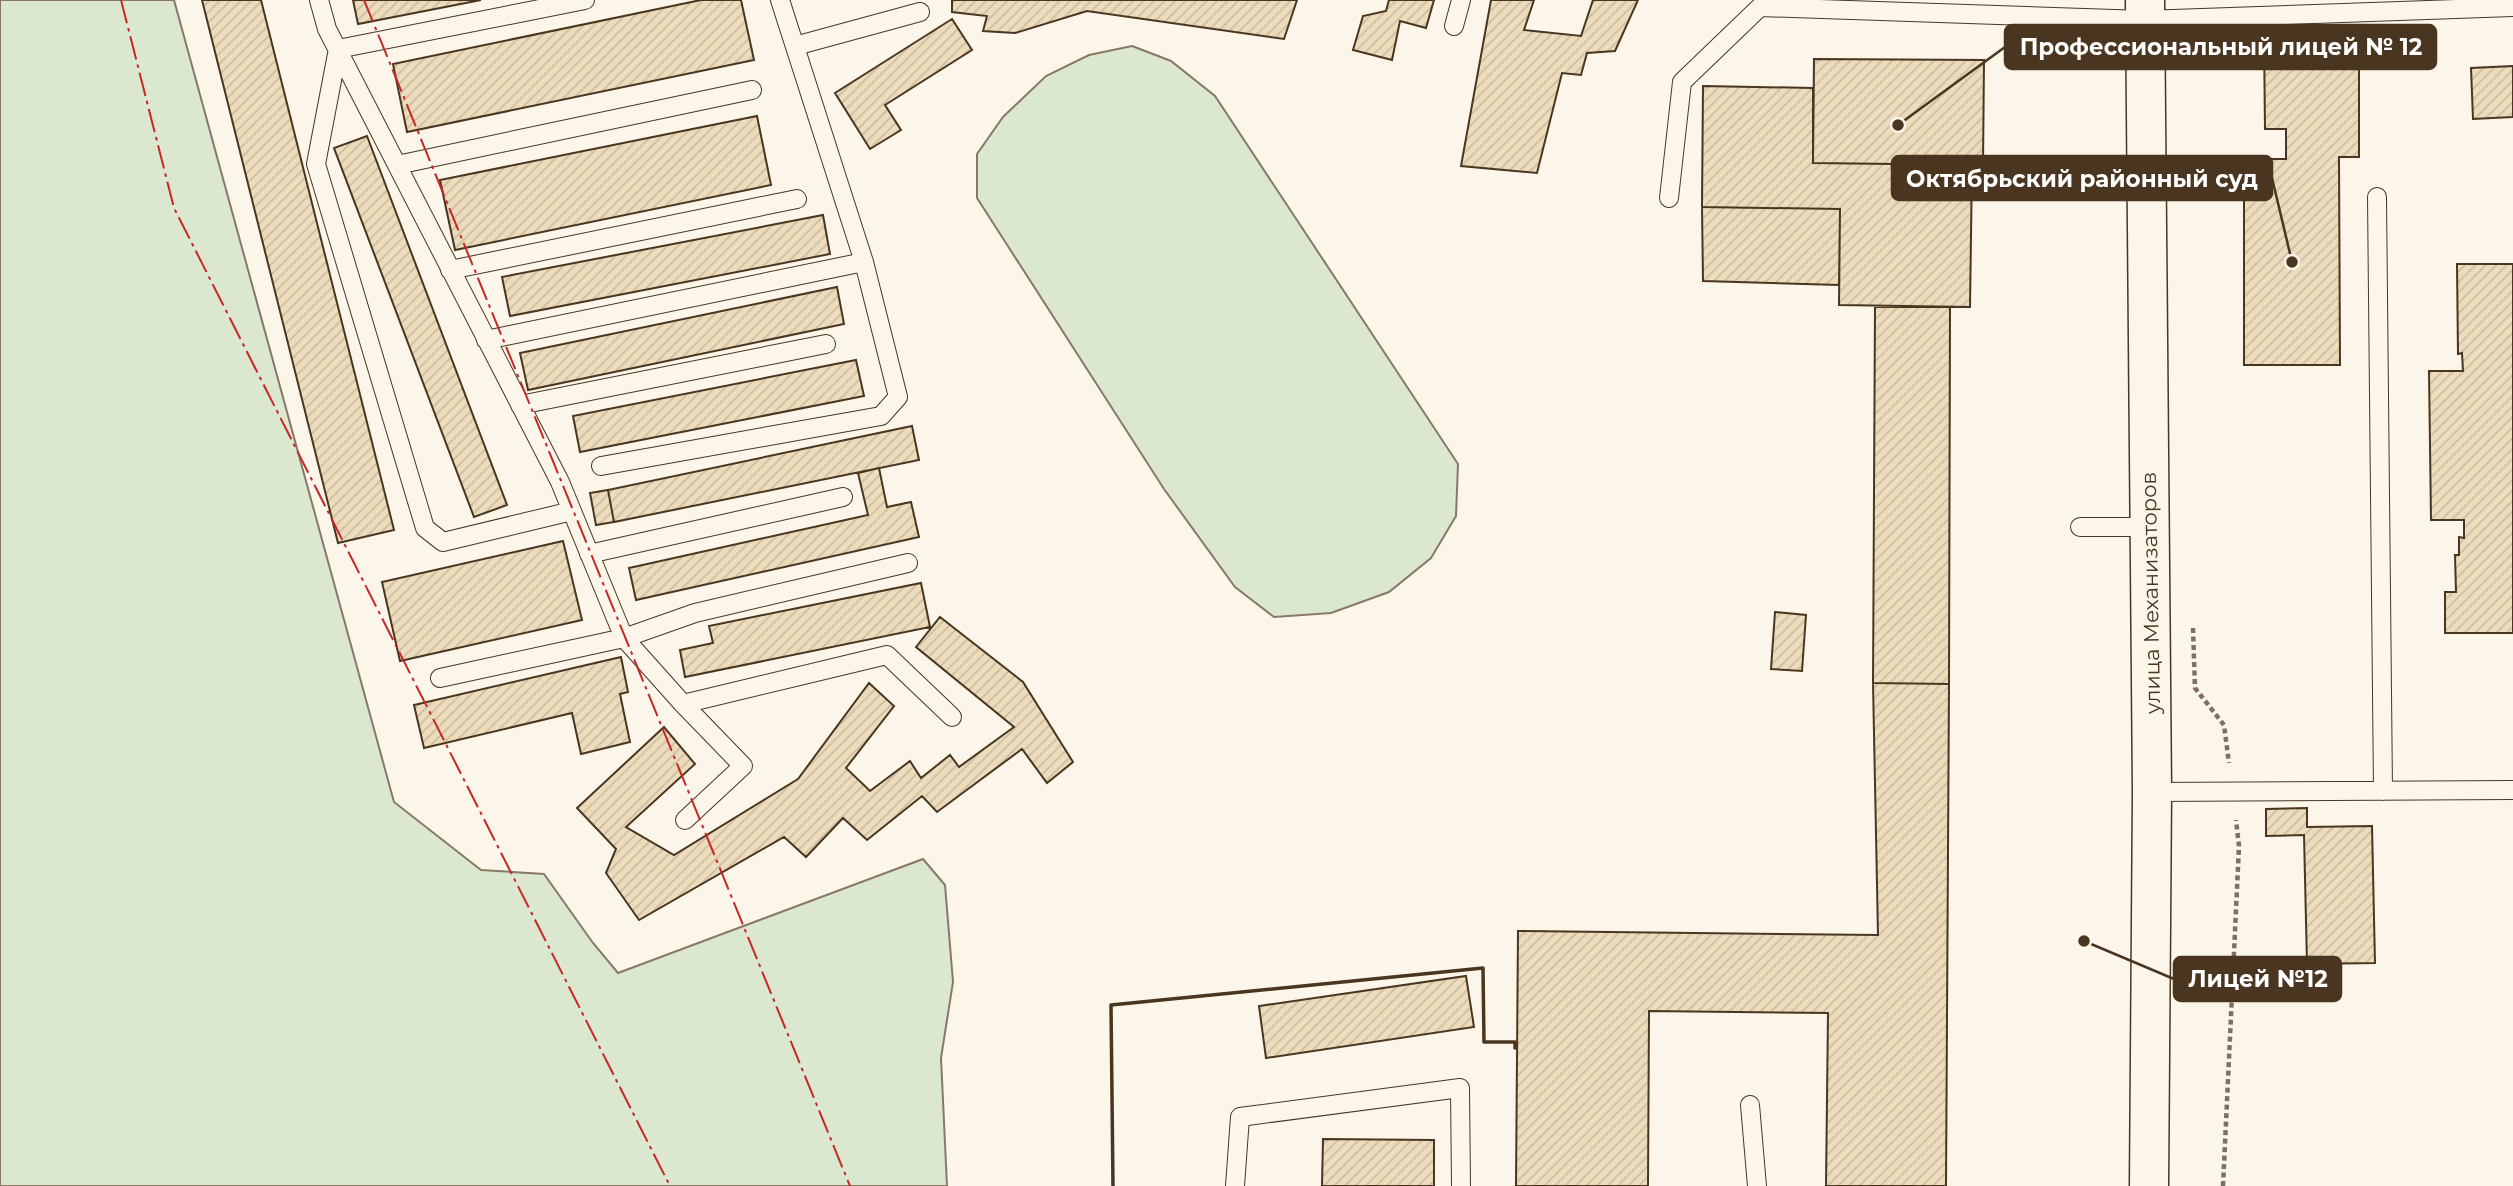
<svg xmlns="http://www.w3.org/2000/svg" width="2513" height="1186" font-family="Montserrat,sans-serif">
	<defs>
		<pattern id="building-hatch" width="6" height="6" patternUnits="userSpaceOnUse" patternTransform="scale(1.75)"><rect width="6" height="6" fill="#ecdcbc"/><path d="M-1 1l2-2M0 6l6-6M5 7l2-2" fill="none" stroke="#ccbda1"/></pattern>
	</defs>
	<rect width="100%" height="100%" fill="#fbf6e9"/>
	<path fill="#dce7d0" stroke="#887966" stroke-width="2" d="M0,0H174L394,802L481,870L544,874L593,943L618,973L923,859L945,885L953,982L941,1058L947,1186H0Z
		M1132,46L1171,61L1215,96L1458,464L1456,516L1431,558L1389,592L1331,613L1274,617L1235,587L1164,489L977,198V154L1003,117L1046,76L1089,55Z"/>
	<path fill="url(#building-hatch)" stroke="#4a3520" stroke-width="2" d="M202,0H261L394,530L338,543Z
		M353,0H481L358,24Z
		M701,0H741L754,60L407,132L393,64Z
		M952,0H1297L1284,39L1087,11L1015,33L983,31L987,16L952,12Z
		M1389,0H1434L1426,28L1400,21L1392,60L1353,50L1363,16L1386,11Z
		M1491,0H1534L1524,30L1581,36L1593,0H1638L1615,51L1587,53L1581,75L1562,73L1537,173L1461,166Z
		M952,19L972,50L885,105L901,130L870,149L835,93Z
		M2264,35H2359V157H2339L2340,365H2244V159H2286V129H2265Z
		M1814,59L1984,60L1983,165L1813,163Z
		M2513,66V117L2473,119L2471,68Z
		M1703,86L1813,88V163L1972,165L1970,307L1839,305L1840,209L1702,207Z
		M757,116L771,185L455,250L440,180Z
		M367,136L507,505L474,517L334,148Z
		M1702,207L1840,209L1839,285L1703,281Z
		M823,215L830,254L510,316L502,277Z
		M2457,264H2513V633H2445V592H2456L2455,555H2459V537L2464,538V520H2431L2429,371H2463L2462,353L2458,354Z
		M837,287L844,324L528,390L520,353Z
		M1875,307H1950L1949,684L1873,683Z
		M856,360L864,396L580,452L573,416Z
		M912,426L919,460L614,522L608,490Z
		M879,468L887,507L911,502L919,537L636,600L629,568L868,515L858,473Z
		M608,490L614,522L596,525L590,493Z
		M563,541L582,620L400,661L382,582Z
		M921,583L930,627L685,677L680,650L713,643L709,626Z
		M1775,612L1806,615L1802,671L1771,669Z
		M940,617L1023,682L1073,762L1047,783L1022,749L937,812L922,796L867,840L843,818L806,857L784,837L639,920L606,873L616,849L577,808L664,727L695,764L626,827L674,855L798,779L869,683L894,706L846,768L870,791L910,761L921,778L950,755L959,767L1014,727L916,647Z
		M621,657L628,692L620,694L630,742L581,754L572,713L424,748L414,705Z
		M1873,683L1949,684L1946,1186H1826L1828,1013L1649,1011L1648,1186H1516L1518,931L1878,935Z
		M2307,808V827L2372,826L2375,963L2307,964L2304,835L2266,836V809Z
		M1466,976L1474,1027L1266,1058L1259,1006Z
		M1323,1139L1434,1140V1186H1322Z"/>
	<g fill="none" stroke-linecap="round" stroke-linejoin="round">
		<defs>
			<path id="lane" d="M319,0L327,29L560,482L624,638L683,704L887,655L952,717
				M1454,26L1461,0
				M795,46L920,12
				M397,165L752,90
				M2377,197L2383,791
				M1669,198L1682,82L1760,7L2144,20L2513,7
				M450,270L797,199
				M486,340L864,262
				M520,405L826,344
				M601,466L881,416L898,397L864,262L780,0
				M572,511L443,542L425,528L316,164L338,49L585,0
				M2080,527H2150
				M589,554L843,497
				M440,678L624,638L695,613L908,563
				M683,704L743,766L685,820
				M2152,792L2513,790
				M1750,1105L1757,1186
				M1235,1186L1240,1117L1460,1088L1461,1186"/>
			<path id="secondary" d="M2145,0L2152,792L2149,1186"/>
		</defs>
		<use href="#lane" stroke="#4a3520" stroke-width="20"/>
		<use href="#secondary" stroke="#4a3520" stroke-width="41"/>
		<path stroke="#7f6f5c" stroke-width="4.5" stroke-dasharray="5 3.5" stroke-linecap="butt" d="M2193,628L2195,688L2224,725L2229,763
			M2223,1186L2239,846L2236,820"/>
		<use href="#lane" stroke="#fbf6e9" stroke-width="18"/>
		<use href="#secondary" stroke="#fbf6e9" stroke-width="38"/>
		<path stroke="#4a3520" stroke-width="3.5" d="M1113,1186L1111,1005L1483,968L1484,1042H1515V1048"/>
		<path stroke="#c62828" stroke-width="2" stroke-dasharray="24 5 3.5 5" stroke-linecap="butt" d="M121,0L174,208L670,1186
			M364,0L850,1186"/>
	</g>
	<g text-anchor="middle" stroke-width="5" stroke-linejoin="round" paint-order="stroke">
		<g font-size="21" fill="#4a3520" stroke="#fbf6e9">
			<text transform="translate(2151 593) rotate(-91)" y="7">улица Механизаторов</text>
		</g>
	</g>
	<path fill="none" stroke="#4a3520" stroke-width="2.5" d="M1898 125L2005 47M2292 262L2272 178M2084 941L2174 979"/>
	<g fill="#4a3520" stroke="#fbf6e9" stroke-width="2.5">
		<circle cx="1898" cy="125" r="7"/>
		<circle cx="2292" cy="262" r="7"/>
		<circle cx="2084" cy="941" r="7"/>
	</g>
	<g fill="#4a3520" stroke="#4a3520" stroke-width="2.5">
		<rect x="2005" y="25" width="431" height="44" rx="7"/>
		<rect x="1892" y="156" width="380" height="44" rx="7"/>
		<rect x="2174" y="957" width="167" height="44" rx="7"/>
	</g>
	<g font-size="23" text-anchor="middle" font-weight="bold" fill="#fff">
		<text x="2221" y="55">Профессиональный лицей № 12</text>
		<text x="2082" y="187">Октябрьский районный суд</text>
		<text x="2258" y="987">Лицей №12</text>
	</g>
</svg>
